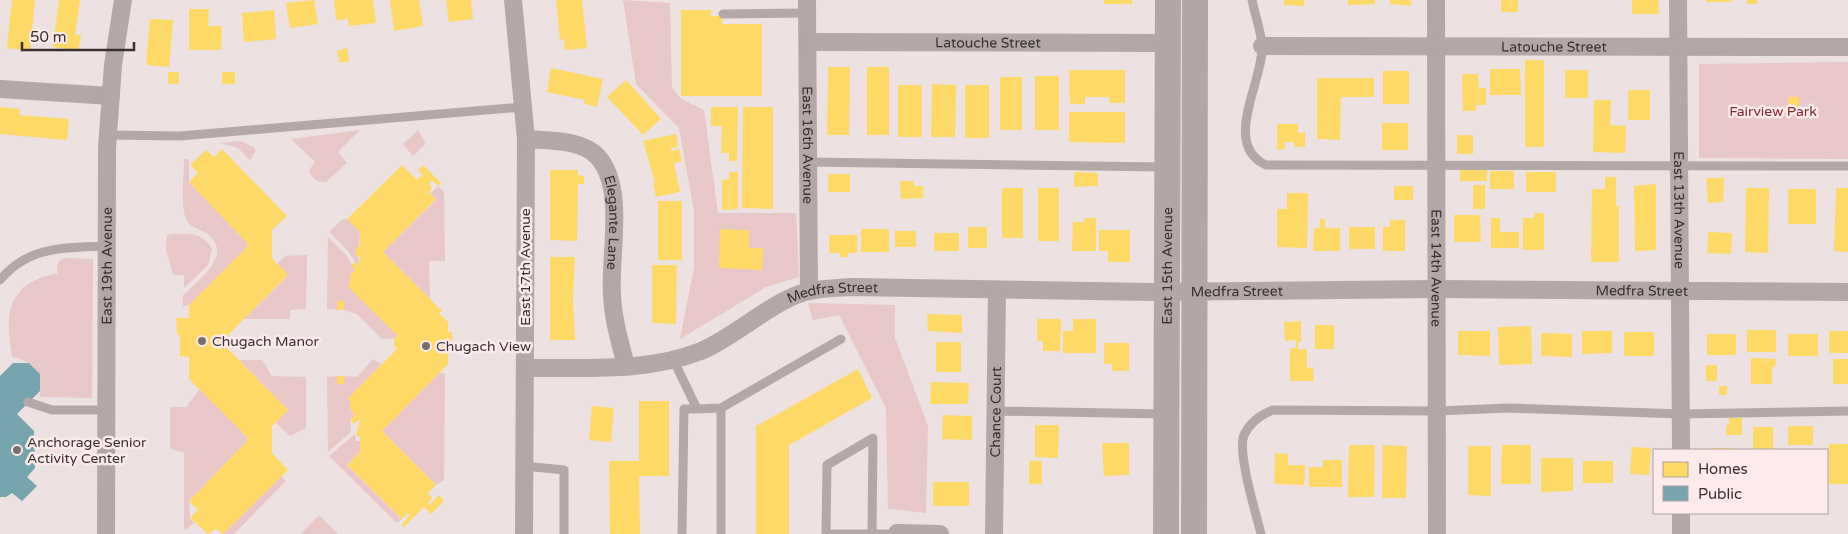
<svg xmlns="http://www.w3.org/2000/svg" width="1848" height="534" font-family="'Varela Round',sans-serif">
	<rect width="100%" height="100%" fill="#eee1e1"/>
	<path fill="#e7c7c7" d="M623,0L670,3L672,88L681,99L704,110L718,213H796L799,277L766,287L680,339L694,267V211L679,128L636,84Z
		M1848,62V159L1699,158V64Z
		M360,130L338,152L347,163L326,182C317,182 312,179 309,170L315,162L291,139Z
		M418,130L425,142L424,146L413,156L403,144Z
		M241,141L254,147L256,151L250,160L238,148L220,143Z
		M184,159H189V182L247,243V247L189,305L183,306V295C197,282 232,256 210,236C203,229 192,229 187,221C180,210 184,174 184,159Z
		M438,186L444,192L445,261H429L430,299L383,252L436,200L430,194Z
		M343,219H347L360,232L358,266L348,251L329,232Z
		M170,234C188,233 202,231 212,249L208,265L184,288V275H173L166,249L167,236Z
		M328,237L346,255L355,270L350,275V283L398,336L394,338L382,339L357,314L344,310V301L338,302L337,310L327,309Z
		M307,255L306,309L290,310V319H244L288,276L277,264L285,256Z
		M64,258L93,259L92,398L40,397V374L29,363L12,356C4,312 8,283 58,273C56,265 56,262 64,258Z
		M808,303L895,305V338L928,426L926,513L888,509L886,408L839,315L813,320Z
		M373,359L382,364L348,398L350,401V409L355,415L350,420L351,432L328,452L327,377L337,376L338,384H344V376L357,377Z
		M239,360H262L272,376L306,377V428L290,436L275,422L288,410Z
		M439,373H444L445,378L444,480L436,485L382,431Z
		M200,389L247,437V441L189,501L190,518L194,523L186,530L184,528V453L170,448V407H186Z
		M355,434L356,441H360V452L347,465L402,519L397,523L329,456Z
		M281,476L286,481L234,534H223Z
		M319,515L338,534H301Z"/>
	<path fill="#ffd966" d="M12,0H35L30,51L7,48Z
		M59,0H80L75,35H81L78,51L53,47Z
		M314,0L318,24L290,28L286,3Z
		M334,0H373L376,23L349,26L348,19L336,20Z
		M390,0H419L423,26L394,31Z
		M446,0H471L473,19L449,22Z
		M556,0H582L587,48L565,50L564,39L560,40Z
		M1104,0H1132V4H1104Z
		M1284,0H1304V6L1284,5Z
		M1348,0H1375V4L1348,5Z
		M1390,0H1411V6L1390,4Z
		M1501,0H1518V12H1501Z
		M1632,0H1658L1659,14H1632Z
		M1706,0H1731V2H1706Z
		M1747,0H1757V4H1747Z
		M189,9H209L208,26H222L221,50H189Z
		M274,10L276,39L244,42L242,13Z
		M681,10H711V16H722V24H762V96H681Z
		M150,19L173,20L169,67L146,65Z
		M347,48L349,61L340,63L337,51Z
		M1525,60H1544V147H1525Z
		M828,67H850L849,135H827Z
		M867,67H889V135H867Z
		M551,68L603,79L597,107L584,104L585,100L547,92Z
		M1490,69H1520L1521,95H1490Z
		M1069,70H1125V103H1110L1109,97H1085V104H1070Z
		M1565,70H1588V98H1565Z
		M1383,71H1409V104H1383Z
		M168,72H179V84H168Z
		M222,72H235V84H222Z
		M1462,74H1478L1479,88H1486V105H1476V111H1463Z
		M1035,76H1059V130H1035Z
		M1000,77H1022V130H1000Z
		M1317,78H1374V97H1341L1340,140L1317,139Z
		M626,80L661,119L643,135L607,97Z
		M932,84L956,85L955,137H931Z
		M898,85H922V137H898Z
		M965,85H989V138H965Z
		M1628,90H1650V120H1628Z
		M1788,97H1799V108H1788Z
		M1594,100H1611L1610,125L1626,126L1625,153L1593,152Z
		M0,107L20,109L19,115L69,119L67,140L0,134Z
		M711,107H738L737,161H729V153H721L722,126H711Z
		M743,107H773V209L742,208Z
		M1069,112H1125V143L1069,142Z
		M1382,123H1408V150H1382Z
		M1277,124H1298V133L1305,132V147H1294V142H1285V149L1277,150Z
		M676,134L678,147L671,148V151L679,149L682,161L674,163L680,192L656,197L653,183H655L643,141Z
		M1457,135H1473V154H1457Z
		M222,149L287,216L272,230V258L288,275L223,340V344L288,410L272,426V453L288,470L223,534L216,529L208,534L190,518L198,510L189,501L247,441V437L189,379V357L180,356V335H177L176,318H189V305L247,247V243L189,182L198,173L190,165L206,150L214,157Z
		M402,165L417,180L421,176L424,177L418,170L423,165L441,183L438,186L432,180L429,183L432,190L428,192L436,199L383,252L442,311L439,313L448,322V332H452V347H448V364L382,431L436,485L428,493L432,498L428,503L429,505L439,495L444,501L431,514L424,507L404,527L401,525L410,515L408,513L402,519L347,465L360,452V436H356L360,419L354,424L350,420L355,415L350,409V401L348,398L397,349L394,346V338L398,336L347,286L350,283V275L355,270L351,265L355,262L358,266L360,256H356V247H360V232L347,219Z
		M550,170H578V175L584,176V184H578L577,241L550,240Z
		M1460,170H1487V181H1460Z
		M1490,171H1514V189H1490Z
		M729,172H738V209L722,210V180L729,179Z
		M1074,172L1098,173V186L1074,187Z
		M1526,172H1556V192H1526Z
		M828,174H850V192H828Z
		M1605,177H1616V206H1619V262H1591L1592,189H1605Z
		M1706,178H1724L1723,202L1708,203Z
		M900,181H914V186H923V198L901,199Z
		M1656,184V250L1635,251L1634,186Z
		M1473,185H1485V209H1473Z
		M1394,186H1413V200H1394Z
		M1002,188H1023V238H1002Z
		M1038,188H1059V241H1038Z
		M1746,188H1769L1768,253L1745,252Z
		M1836,188H1848V252L1834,251Z
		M1788,189H1816V224H1788Z
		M1287,193H1308L1307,248L1277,247V209H1287Z
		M658,201H682V260H658Z
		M1534,213H1544V250H1523V218H1534Z
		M1454,215H1480L1481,242H1454Z
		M1085,218H1096V251H1072L1073,222H1084Z
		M1491,218H1500V232H1519V248H1491Z
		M1320,219H1325V228H1340V251H1313L1314,228H1320Z
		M1390,220H1405V251H1383V227H1390Z
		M968,227H987V248H968Z
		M1349,227H1375V249H1349Z
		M720,229L749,230V248H763L762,270L719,268Z
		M861,229H889V252H861Z
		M1099,230H1130V262H1108V251H1099Z
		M895,231H916V247H895Z
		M1708,232L1732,233L1731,254L1707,253Z
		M934,233H959V251H934Z
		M829,235H857V253H848V257H840V253H829Z
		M550,257H575L573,298L575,340H550Z
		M652,265H677L676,324L652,323Z
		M337,301H344V310H337Z
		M927,314L962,315V333L928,331Z
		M1037,319H1061L1060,351H1043V341H1037Z
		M1073,319H1096V353H1063V331H1073Z
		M1301,321V342H1298V349H1307V368L1313,367L1314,381H1290V348H1296V340L1285,341L1284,322Z
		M1315,325H1334V349H1315Z
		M1531,326L1532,364L1499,365L1498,327Z
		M1747,330H1776V352H1747Z
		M1458,331H1490V356L1458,355Z
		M1582,331H1612V353L1582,354Z
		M1829,331H1848V353H1829Z
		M1624,332H1654V356H1624Z
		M1541,333L1572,334V357L1541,356Z
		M1707,334H1736V355H1707Z
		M1788,334H1818V356H1788Z
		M936,342H961V372H936Z
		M1104,343H1129V371H1112V364H1104Z
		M1751,358L1776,359L1775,367H1772V384H1751Z
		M1833,359H1848V384H1833Z
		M1706,365H1717V381H1706Z
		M858,369L872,398L789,445V534H756V426Z
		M337,376H344V384H337Z
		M931,382L969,383L968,404H930Z
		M1719,386H1727V395H1719Z
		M639,401H669V476H639L640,534H610L609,461H639Z
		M592,406L614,408L611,442L589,440Z
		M943,415L972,416V440L942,439Z
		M1729,418H1742V435H1726V425H1729Z
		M1035,425H1059L1058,458L1035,457Z
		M1788,426H1813V445H1788Z
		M1753,427H1773V450H1753Z
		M1102,443H1129V475L1104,476Z
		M1829,444H1848V484H1829Z
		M1349,445H1375L1374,497H1348Z
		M1383,445L1407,446L1406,498H1382Z
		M1502,445H1531V484H1501Z
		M1468,446H1491V496L1468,495Z
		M1632,447L1651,448L1649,475L1630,474Z
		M1710,448H1732V450H1710Z
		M1275,453L1288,454V465H1305L1304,485L1274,484Z
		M1541,458H1573V491L1541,492Z
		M1323,460H1342V487H1309V467H1323Z
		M1029,461H1042V484H1029Z
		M1583,461H1613V483H1583Z
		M933,482H969V506H933Z"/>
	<path fill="#76a5af" d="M13,363H29L40,374V391L17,414L34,431L35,468L27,477L37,486L22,501L12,493L6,497H0V376Z"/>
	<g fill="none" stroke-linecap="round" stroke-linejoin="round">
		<path stroke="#b3a7a7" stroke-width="9" d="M1252,0C1255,15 1261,31 1262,45C1264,81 1221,144 1266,165L1848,166
			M723,14L807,13
			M108,135L180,136L523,107
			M808,162L1165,167
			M0,280C29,245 65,248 107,246
			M673,359L697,409L721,408
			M28,402L52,410H106
			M995,411L1165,414
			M524,466L564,470V534
			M682,534L684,409H697
			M721,534V408L841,339
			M826,534L827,465L873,438L872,534
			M826,534H897
			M1261,534C1256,513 1237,453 1244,435C1250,422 1260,415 1273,410L1437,411L1508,408L1681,414L1848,411"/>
		<g stroke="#b3a7a7" stroke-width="18">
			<path d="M513,0L526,139L524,534"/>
			<path id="s1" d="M807,0L809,291"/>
			<path id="s2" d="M1436,0L1437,534"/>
			<path id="s3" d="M1678,0L1681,450"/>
			<path id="s4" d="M808,42L1168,43"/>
			<path id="s5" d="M1262,46L1848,47"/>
			<path d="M0,89L111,96"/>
			<path id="s6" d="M526,139C548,141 582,139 598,157C626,189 609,255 612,295C613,319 620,342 626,366"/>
			<path id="s7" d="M525,368C583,367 646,373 701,351C735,337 777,297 810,291C824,288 838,288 852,287L1151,292L1436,289L1848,292"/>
			<path d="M1681,513V534"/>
			<path d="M897,533L940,534"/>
			<path id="s8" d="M106,534L107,148L113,65L123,0"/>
			<path id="s9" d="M994,534L997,290"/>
		</g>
		<g stroke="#b3a6a6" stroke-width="26">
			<path id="s10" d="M1166,534L1168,0"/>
			<path d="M1194,534L1195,0"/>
		</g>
	</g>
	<g fill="#786e6e" stroke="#fdebeb" stroke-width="2">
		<circle cx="202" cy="341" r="5"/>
		<circle cx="426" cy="346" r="5"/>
		<circle cx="17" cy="450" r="5"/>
	</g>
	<g text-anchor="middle" stroke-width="5" stroke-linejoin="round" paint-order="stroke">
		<g font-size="14" fill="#393030" stroke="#fdebeb">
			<text dy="5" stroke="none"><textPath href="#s4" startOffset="180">Latouche Street</textPath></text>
			<text dy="5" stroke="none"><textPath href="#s5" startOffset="292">Latouche Street</textPath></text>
			<text dy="5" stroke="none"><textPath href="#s1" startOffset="145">East 16th Avenue</textPath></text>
			<text dy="5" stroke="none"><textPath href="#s3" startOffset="210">East 13th Avenue</textPath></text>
			<text dy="5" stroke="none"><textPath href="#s6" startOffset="145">Elegante Lane</textPath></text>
			<text dy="5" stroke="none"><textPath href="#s8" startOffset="268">East 19th Avenue</textPath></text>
			<text transform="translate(525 267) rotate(-90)" y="5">East 17th Avenue</text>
			<text dy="5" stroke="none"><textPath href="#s10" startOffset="268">East 15th Avenue</textPath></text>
			<text dy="5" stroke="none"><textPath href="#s2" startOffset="268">East 14th Avenue</textPath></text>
			<text dy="5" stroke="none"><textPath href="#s7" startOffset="730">Medfra Street</textPath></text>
			<text dy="5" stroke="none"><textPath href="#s7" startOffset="1135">Medfra Street</textPath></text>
			<text dy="5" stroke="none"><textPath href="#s7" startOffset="325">Medfra Street</textPath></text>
			<text dy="5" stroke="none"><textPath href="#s9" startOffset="122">Chance Court</textPath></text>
		</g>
		<g font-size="14" fill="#7d2b33" stroke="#fdebeb">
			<text x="1773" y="116">Fairview Park</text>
		</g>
		<g font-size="14" fill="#393030" stroke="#fdebeb" text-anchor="start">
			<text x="212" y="346">Chugach Manor</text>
			<text x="436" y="351">Chugach View</text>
			<text x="27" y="447">Anchorage Senior<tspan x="27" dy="16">Activity Center</tspan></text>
		</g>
	</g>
	<rect x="1653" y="449" width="175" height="65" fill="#fdebeb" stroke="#afa0a0"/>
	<rect x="1663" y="462" width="25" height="15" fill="#ffd966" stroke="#afa0a0"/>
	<text x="1698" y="474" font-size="15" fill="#393030">Homes</text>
	<rect x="1663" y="486" width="25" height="15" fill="#76a5af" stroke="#afa0a0"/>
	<text x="1698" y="499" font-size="15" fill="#393030">Public</text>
	<path d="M22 42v8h112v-8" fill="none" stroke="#393030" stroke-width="2.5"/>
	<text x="30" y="42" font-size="15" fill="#393030" stroke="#fdebeb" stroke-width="4" paint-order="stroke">50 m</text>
</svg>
